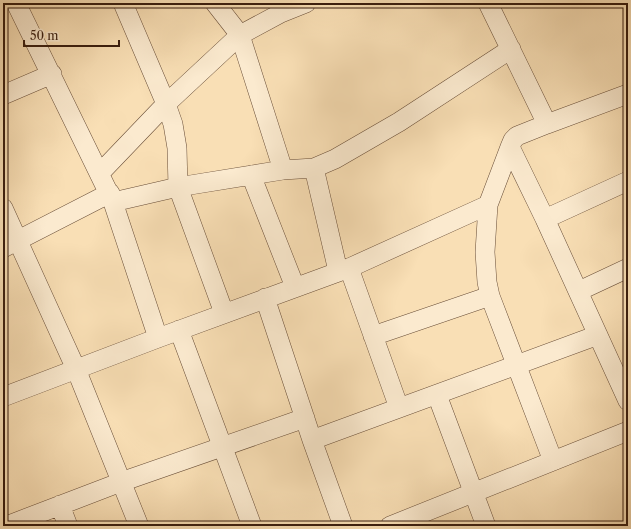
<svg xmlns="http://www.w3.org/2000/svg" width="631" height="529" font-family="'Libre Caslon Text',serif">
	<rect width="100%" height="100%" fill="#f9dfb5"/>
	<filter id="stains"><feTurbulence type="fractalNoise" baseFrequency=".005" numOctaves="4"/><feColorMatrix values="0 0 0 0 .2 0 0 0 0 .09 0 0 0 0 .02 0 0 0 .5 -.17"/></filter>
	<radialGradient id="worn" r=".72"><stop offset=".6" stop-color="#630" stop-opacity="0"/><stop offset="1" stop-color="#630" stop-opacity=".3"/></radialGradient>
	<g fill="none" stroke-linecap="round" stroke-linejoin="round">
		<defs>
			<path id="minor" d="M16,3L113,202L158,338
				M123,3L166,104L173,124L177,148L178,187L224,313
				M215,3L240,35L283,170L314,168L335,159L399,122L511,49
				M488,3L547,124
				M3,95L52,74
				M510,147L545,219L628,401
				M314,168L338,271
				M100,173L166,104L240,35L281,13L306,3
				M251,175L295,287
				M113,202L178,187L283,170
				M3,208L76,369L139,526
				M545,219L628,181
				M3,248L110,193
				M349,268L399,408
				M579,291L628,268
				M265,298L312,440L343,526
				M179,330L252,526
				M373,336L490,296
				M437,395L486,526
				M3,397L158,338L349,268L488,205
				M312,440L598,335
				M553,461L490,296L487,282L485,252L488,205L510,147L513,140L517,136L547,124L628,94
				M60,505L68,526
				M6,526L121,482L305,418
				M390,526L628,431"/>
		</defs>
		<use href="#minor" stroke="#694e38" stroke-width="20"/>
		<use href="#minor" stroke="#fbeacf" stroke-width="19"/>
	</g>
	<rect width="631" height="529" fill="none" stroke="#f9dfb5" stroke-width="16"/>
	<rect x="4" y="4" width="623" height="521" fill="none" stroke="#391d0e" stroke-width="2"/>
	<rect x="8" y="8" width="615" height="513" fill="none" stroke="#391d0e"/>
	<path d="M24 40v6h95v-6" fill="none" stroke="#391d0e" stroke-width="2"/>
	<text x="30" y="40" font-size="12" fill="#391d0e" stroke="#fbeacf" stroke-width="3" paint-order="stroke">50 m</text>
	<rect width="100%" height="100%" filter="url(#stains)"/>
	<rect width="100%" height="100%" fill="url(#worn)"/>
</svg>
